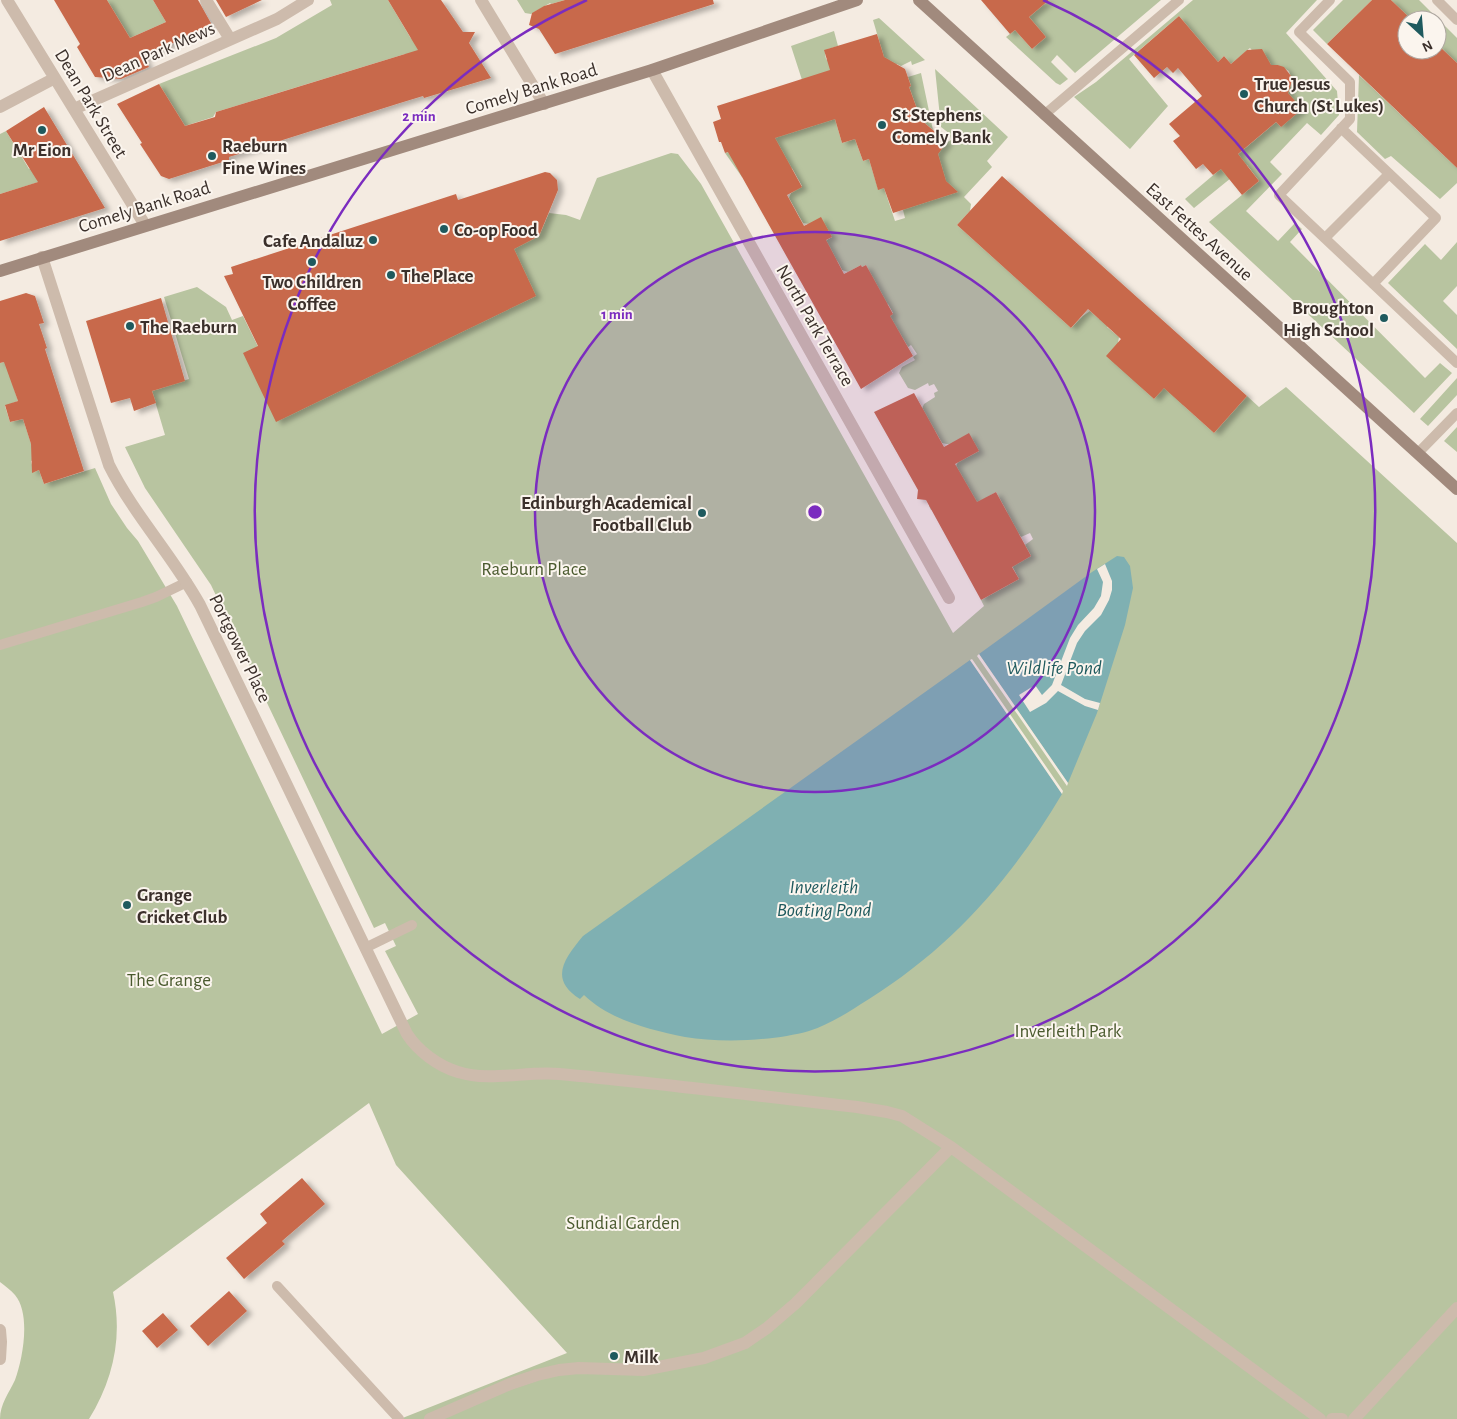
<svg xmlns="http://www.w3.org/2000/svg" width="1457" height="1419" font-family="'Alegreya Sans',sans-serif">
	<defs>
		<filter id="shadow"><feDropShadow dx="5.5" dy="3" stdDeviation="2.5" flood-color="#0004"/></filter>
	</defs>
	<rect width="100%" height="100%" fill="#f4ebe1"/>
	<path fill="#b8c4a0" d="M107,0H153L166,22L130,38Z
		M330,0H388L410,37L424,51L411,55L405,54L216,112L213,117L185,126L159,84L276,38L332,5Z
		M517,0H565L551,4L550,3L531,14L525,13Z
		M1049,0H1161L1075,73L1057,55L1051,62L1068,79L1060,85L1056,83L1006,37L1015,30L1032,49L1046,37L1029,17Z
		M1193,0H1317L1286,33L1337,91L1339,115L1321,135L1307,123L1270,162L1282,174L1246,211L1278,241L1295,223L1302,229L1290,242L1425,378L1440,363L1452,373L1414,413L1209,222L1259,181L1247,165L1194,208L1185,199L1276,122L1281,127L1287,92L1292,81L1289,71L1278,65L1267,68L1250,48L1231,64L1224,56L1218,62L1179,16L1129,59L1168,106L1130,149L1074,97L1096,82Z
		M1343,0H1372L1327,44L1313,30Z
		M1391,0H1419L1457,38V63L1437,44V20H1412Z
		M879,18L925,60L912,65L911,61L901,66L897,64L887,68L873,20Z
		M834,31L838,46L828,49L825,54L826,59L832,63L831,105L842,143L855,139L863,161L869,159L878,189L884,188L895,221L905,218L903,210L936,149L951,140L950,134L941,127L935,69L1008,137L987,161L992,167L964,197L971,204L970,211L957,225L1071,328L1083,316L1090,311L1099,319L1108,309L1117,316L1107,327L1119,337L1118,343L1142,388L1154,399L1164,387L1190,396L1183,405L1214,433L1247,396L1259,407L1286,387L1457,543V1419H400L567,1353L396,1165L369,1103L113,1292C123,1337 113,1380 89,1419H0C0,1404 9,1393 15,1380C23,1358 31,1314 15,1295C11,1290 5,1286 0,1282V363L11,360L10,376L18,401L5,406L10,422L23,419L36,459L31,461L34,472L39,470L44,484L95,468L111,504L127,528L138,541L177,606L382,1034L418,1014L385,951L396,946L385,923L374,928L211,585L145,488L125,447L165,435L152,391L189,379L164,297L197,287L226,307L232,320L243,316L268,367L539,236L549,213L566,215L580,220L597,178L671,153L678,154L701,184L953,633L984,606L981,600L1019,579L1012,566L1031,556L1025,545L1033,539L1030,533L1021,537L1019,534L1007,541L995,518L1007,512L996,492L977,503L969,489L931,510L929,506L941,499L958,462L979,451L942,443L935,431L897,452L891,442L927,422L921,411L924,404L935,397L934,393L938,391L934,384L929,386L928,383L915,390L908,388L899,373L902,367L915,360L913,357L917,354L911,345L908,347L889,316L893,313L888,304L884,306L868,277L871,275L866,265L862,267L861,265L848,272L842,270L838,262L820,244L832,237L809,224L803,223L789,198L791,193L802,186L792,168L788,170L768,162L742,177L725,153L812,126L802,80L791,46Z
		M921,73L933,130L921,120L909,87L911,86L908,77Z
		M1359,75L1457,168V183L1440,199L1391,156L1385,159L1357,132Z
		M6,131L29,169L35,166L45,180L0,194V134Z
		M1457,242V286L1443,301L1457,315V349L1388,283L1425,244L1441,260Z
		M1457,378V395L1428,426L1420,419Z
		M1457,427V452L1444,441Z"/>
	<path fill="#7fb0b2" d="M1117,556L1124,557L1130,566L1133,588L1125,625L1097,713L1068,783L979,654L1092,572Z
		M970,660L1062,794C1012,878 953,946 869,999C850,1011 831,1024 809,1031C774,1041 721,1043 685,1037C650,1030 610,1020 584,995L580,999C548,979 565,958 583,936Z"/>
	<path fill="#f4ebe1" d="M1105,564L1112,581V590L1109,600L1101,615L1085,631L1077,643L1061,685L1085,699L1100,703L1098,710L1085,706L1058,691L1046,703L1030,712L1019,695L1035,685L1042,695L1052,685L1070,638L1078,625L1094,608L1101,596L1103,582L1097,569Z
		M979,654L1068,783L1067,786L977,656Z
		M972,659L1063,791L1062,794L970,660Z"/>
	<path fill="#c8694b" filter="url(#shadow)" d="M54,0H107L130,38L166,22L153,0H198L212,25L143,57L149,67L121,79L95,77L77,47L80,44Z
		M216,0H262L226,17Z
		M388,0H441L463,32H475L469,43L491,78L424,98L423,96L400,103L229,157V160L169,179L161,176L140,144L142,143L117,104L159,84L185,126L215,117L216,112L418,50Z
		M565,0H713L714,4L555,54L539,29L529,25L532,13L544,6Z
		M981,0H1049L1029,17L1046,37L1032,49L1015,30L1010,34Z
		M1372,0H1391L1412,20H1407V50H1437V44L1457,63V168L1327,44Z
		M1179,16L1218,62L1224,56L1231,64L1247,50L1262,49L1271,65H1278L1284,67L1291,76L1292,81L1288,93L1302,109L1281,127L1276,122L1238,154L1259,181L1242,195L1221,169L1213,175L1203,164L1196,169L1173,141L1180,136L1169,124L1202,96L1178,68L1173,73L1167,67L1154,78L1134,55Z
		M877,34L884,57L905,69L911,86L909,87L921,120L947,142L938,154L946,181L958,192L893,213L884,188L878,190L869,159L863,161L855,139L842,143L835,119L775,138L802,187L787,195L804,226L821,217L832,237L826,240L844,274L861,265L862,267L866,265L893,314L890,316L913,356L861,389L728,152L725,153L721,142H719L713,122L721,119L717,106L830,70L824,50Z
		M44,107L105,208L0,241V194L38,182L6,131Z
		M545,172L550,173L557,180L558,190L539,236L514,249L536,296L276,422L243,353L258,346L224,276L233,274L231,267L456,194L458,200Z
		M1002,176L1247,396L1214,433L1164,388L1154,399L1106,356L1121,339L1088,309L1071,328L957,225Z
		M26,293L35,296L44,323L39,324L47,348L45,349L84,471L44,484L39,470L32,473L31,444L23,419L10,422L5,405L18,401L4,362L0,363V301Z
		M161,298L185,381L152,391L156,403L134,411L130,398L111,403L86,321Z
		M914,393L944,447L969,433L979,451L955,464L977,502L996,492L1031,556L1012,567L1019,579L981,600L926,500L917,499L918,490L874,412Z
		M302,1178L325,1204L282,1241L285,1244L244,1279L226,1258L267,1223L260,1214Z
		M229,1291L247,1311L208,1346L190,1326Z
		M163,1313L178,1330L157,1348L142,1331Z"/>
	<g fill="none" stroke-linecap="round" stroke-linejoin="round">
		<path stroke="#cdbbac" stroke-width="10" d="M1330,0L1299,32L1350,82V119L1279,195L1457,363
			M1437,0L1457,20
			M1044,115L1179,0
			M1341,128L1436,218L1373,284
			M1325,238L1389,174
			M1418,453L1457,413
			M0,645L142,602L156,597L187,582
			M365,948L412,925
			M277,1286L399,1419"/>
		<path stroke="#cdbbac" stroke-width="12" d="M7,0L145,225
			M206,0L230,39
			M481,0L544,104
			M652,70L949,598
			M0,107L55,78
			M74,109L277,19L308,0
			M42,257L109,465C134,515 173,556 200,605L407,1034C418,1051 438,1066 458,1072C490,1082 526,1071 559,1074C659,1083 758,1096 857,1107L887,1112L902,1116L951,1147L1320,1419
			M0,1330L1,1342L0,1359
			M430,1419L510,1384L537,1375L559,1370L579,1368L643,1370L704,1358L745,1343L767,1328L796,1303L951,1147
			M1332,1419H1342
			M1354,1419L1457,1308"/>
		<path stroke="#a18a7d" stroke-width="12" d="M919,0L1457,489
			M0,271L652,70L857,0"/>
	</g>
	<circle cx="815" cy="512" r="280" fill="#7b2cbf" fill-opacity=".12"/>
	<g fill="none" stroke="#7b2cbf" stroke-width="2.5">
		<circle cx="815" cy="512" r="280"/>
		<path d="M1043 0A560 560 0 1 1 587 0"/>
	</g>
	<g fill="#1f5a5e" stroke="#fbf5ee" stroke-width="2">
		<circle cx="1244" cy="94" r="5"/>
		<circle cx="882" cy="125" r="5"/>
		<circle cx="42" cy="130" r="5"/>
		<circle cx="212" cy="156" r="5"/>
		<circle cx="444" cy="229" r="5"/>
		<circle cx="373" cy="240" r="5"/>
		<circle cx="312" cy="262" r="5"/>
		<circle cx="391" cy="275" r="5"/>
		<circle cx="1384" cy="318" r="5"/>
		<circle cx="130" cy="326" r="5"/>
		<circle cx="702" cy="513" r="5"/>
		<circle cx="127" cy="905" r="5"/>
		<circle cx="614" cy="1356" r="5"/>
	</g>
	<g text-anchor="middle" stroke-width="4" stroke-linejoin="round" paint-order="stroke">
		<g font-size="19" fill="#3b302b" stroke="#fbf5ee">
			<text transform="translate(158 51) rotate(-24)" y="7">Dean Park Mews</text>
			<text transform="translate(531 88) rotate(-17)" y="7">Comely Bank Road</text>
			<text transform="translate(92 103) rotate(59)" y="7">Dean Park Street</text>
			<text transform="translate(144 206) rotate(-17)" y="7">Comely Bank Road</text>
			<text transform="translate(1200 231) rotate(42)" y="7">East Fettes Avenue</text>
			<text transform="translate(816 325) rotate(60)" y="7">North Park Terrace</text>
			<text transform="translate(241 648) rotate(64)" y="7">Portgower Place</text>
		</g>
		<g font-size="19" font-weight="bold" fill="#3b302b" stroke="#fbf5ee" text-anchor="start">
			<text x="1254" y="90">True Jesus<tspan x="1254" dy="22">Church (St Lukes)</tspan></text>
			<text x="892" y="121">St Stephens<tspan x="892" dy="22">Comely Bank</tspan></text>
			<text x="222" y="152">Raeburn<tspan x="222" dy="22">Fine Wines</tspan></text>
			<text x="42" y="156" text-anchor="middle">Mr Eion</text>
			<text x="454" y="236">Co-op Food</text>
			<text x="363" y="247" text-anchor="end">Cafe Andaluz</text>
			<text x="401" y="282">The Place</text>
			<text x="312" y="288" text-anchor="middle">Two Children<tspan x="312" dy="22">Coffee</tspan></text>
			<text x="1374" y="314" text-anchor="end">Broughton<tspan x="1374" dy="22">High School</tspan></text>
			<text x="140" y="333">The Raeburn</text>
			<text x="692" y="509" text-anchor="end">Edinburgh Academical<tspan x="692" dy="22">Football Club</tspan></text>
			<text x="137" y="901">Grange<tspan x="137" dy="22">Cricket Club</tspan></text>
			<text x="624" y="1363">Milk</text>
		</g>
		<g font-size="19" fill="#4a5a2e" stroke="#fbf5ee">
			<text x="534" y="575">Raeburn Place</text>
			<text x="169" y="986">The Grange</text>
			<text x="1068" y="1037">Inverleith Park</text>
			<text x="623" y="1229">Sundial Garden</text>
		</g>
		<g font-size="20" font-style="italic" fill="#1f5a5e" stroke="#fbf5ee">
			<text x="1054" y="674">Wildlife Pond</text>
			<text x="824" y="893">Inverleith<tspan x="824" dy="23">Boating Pond</tspan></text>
		</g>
	</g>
	<circle cx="815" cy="512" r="8" fill="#7b2cbf" stroke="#fbf5ee" stroke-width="2.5"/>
	<g font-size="15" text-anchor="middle" font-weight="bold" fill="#7b2cbf" stroke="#fbf5ee" stroke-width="4" stroke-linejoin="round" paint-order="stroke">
		<text x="419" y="121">2 min</text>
		<text x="617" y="319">1 min</text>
	</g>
	<g transform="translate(1422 35) rotate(154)"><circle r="24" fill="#fbf5ee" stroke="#aea6a0"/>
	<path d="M0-4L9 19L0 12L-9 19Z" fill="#1f5a5e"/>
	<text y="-8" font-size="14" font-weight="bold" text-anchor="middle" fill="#3b302b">N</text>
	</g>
</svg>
